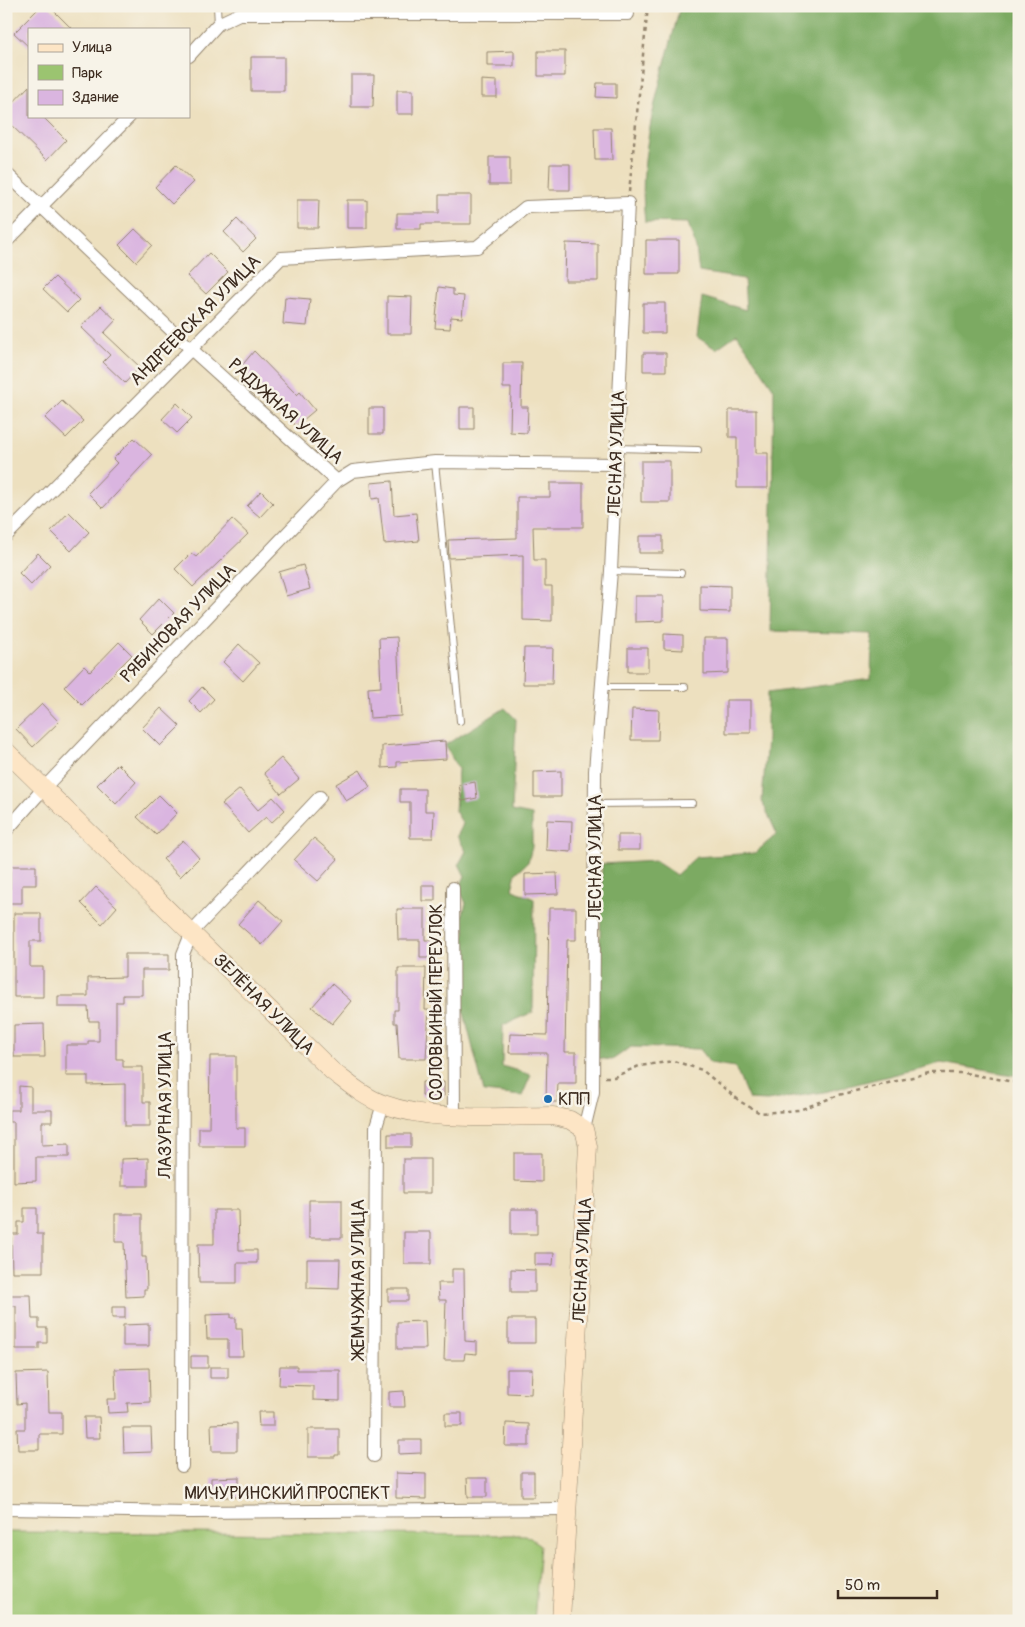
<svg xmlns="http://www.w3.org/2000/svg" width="1025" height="1627" font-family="Pangolin,sans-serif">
	<rect width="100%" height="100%" fill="#f7f3e8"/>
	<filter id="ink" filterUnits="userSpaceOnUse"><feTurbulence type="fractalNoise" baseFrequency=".02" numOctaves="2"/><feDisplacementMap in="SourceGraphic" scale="10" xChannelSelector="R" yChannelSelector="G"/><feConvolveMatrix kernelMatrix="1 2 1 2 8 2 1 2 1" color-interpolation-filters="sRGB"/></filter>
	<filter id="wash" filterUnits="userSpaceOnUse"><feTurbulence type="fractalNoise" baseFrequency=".0096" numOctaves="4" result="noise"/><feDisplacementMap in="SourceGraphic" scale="20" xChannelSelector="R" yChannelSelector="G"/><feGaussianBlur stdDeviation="1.12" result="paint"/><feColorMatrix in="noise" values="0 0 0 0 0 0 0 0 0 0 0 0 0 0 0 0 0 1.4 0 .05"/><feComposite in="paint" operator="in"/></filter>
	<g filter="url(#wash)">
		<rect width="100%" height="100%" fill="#ede0bf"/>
		<path fill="#9bc470" stroke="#6b7747" d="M6,1532L526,1535L540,1545L534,1621H6Z"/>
		<path fill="#7caa62" stroke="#5c6a40" d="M680,6H1019V1076L941,1063L824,1092L767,1101L749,1100L735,1067L710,1063L699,1049L631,1047L612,1060L597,1058L602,864L655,861L676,875L696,857L755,853L777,834L762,801L767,739V693L871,679L872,634L770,631L774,389L737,334L716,349L697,337L702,297L746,310L744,279L699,272L696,248L688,223L645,222C636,150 663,76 680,6Z
			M505,708L516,719L512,811L532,815V847L528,862L516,873L512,889L534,899L533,1012L503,1025L502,1066L531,1075L522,1096L484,1092L462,1005L464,977L458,955L465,933L461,920L466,903L459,889L465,876L459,864L466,851L457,836L463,824L455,811L458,769L445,745Z"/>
		<g id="blocks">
			<path fill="#dab5e0" d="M41,6H49L72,29H29V47L14,33Z
				M514,51V66H487V52Z
				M538,51H565V76H538Z
				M251,57H284V91H251Z
				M351,75H374L373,107H351Z
				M481,80L497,81V97H481Z
				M597,83H616V98L596,97Z
				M29,86V116H42L66,140L47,160L6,120V110Z
				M397,90H413V114H397Z
				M594,128H611L612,160H595Z
				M489,157H510V185H489Z
				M550,164H570V190H549Z
				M176,165L194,182L172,204L155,187Z
				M439,195H471V224H421V229H397V213H439Z
				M297,200H319L318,228H297Z
				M347,200H367V228H347Z
				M237,219L256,239L243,252L224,232Z
				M135,229L152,245L136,262L119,245Z
				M646,240H679V274H646Z
				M566,243L598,244V281H565Z
				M209,253L228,272L206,294L187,276Z
				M55,277L79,300L67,312L43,289Z
				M439,287L453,289V295L464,296L462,318L451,317L450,329L435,328Z
				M387,296L412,297L411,334H387Z
				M285,297L310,299L307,326L283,324Z
				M643,303H665V333H643Z
				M101,306L116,320L104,333L140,367L125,383L103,362L110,355L81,327Z
				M254,351L297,395L300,392L315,410L296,426L274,399L269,404L255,391L259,387L239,369Z
				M643,353H666V371H643Z
				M503,363H522L521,407H528L527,433L510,432L511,388H503Z
				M62,401L83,421L66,438L45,418Z
				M177,403L192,418L177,433L162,419Z
				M460,407H474V429H460Z
				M369,408H383V434H369Z
				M729,410H756V453H768V488H737V437H729Z
				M134,438L152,455L103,508L88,493L117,463L113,459Z
				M641,461H670V502H641Z
				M392,481L394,515L416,513L419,541L384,544L379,498L372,499L371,483Z
				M550,483H583V527H533L534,560H545V586H552V621L523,620V555L449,558L448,540L517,538V497H550Z
				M261,491L273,503L260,517L247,506Z
				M69,512L89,532L71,551L51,531Z
				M232,519L248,534L193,587L175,569L191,553L196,557Z
				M639,536H663V553H639Z
				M38,553L50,565L31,585L19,573Z
				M303,565L310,589L286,596L279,572Z
				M700,585L730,586V612L700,611Z
				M635,596H663V621L635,622Z
				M159,598L174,613L153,634L139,620Z
				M664,634L683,635V650L664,649Z
				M397,637L401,716L370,718L368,688L381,687L379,638Z
				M704,638H728V673L704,674Z
				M119,642L132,655L82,705L64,687L84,666L90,672Z
				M239,644L259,663L243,681L223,662Z
				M524,648H553L552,684H523Z
				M628,648H648V672H628Z
				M202,687L214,699L201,713L189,701Z
				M726,700H751V733H726Z
				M42,704L59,722L33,747L16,729Z
				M161,708L180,726L160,746L142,728Z
				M632,709L659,710L658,740H631Z
				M445,741L446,759L397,762V767L382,768V746Z
				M281,758L299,779L281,794L264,773Z
				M118,764L136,782L116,804L97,785Z
				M360,770L370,787L346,801L336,784Z
				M561,771V797H534V772Z
				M475,782L477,798L462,801L459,785Z
				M240,789L258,810L273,797L285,810L271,823L266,817L248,833L222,804Z
				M400,789H425V811H434L433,838H410V802H400Z
				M159,795L177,813L156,835L137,817Z
				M547,820L572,821L571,852L546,850Z
				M618,835H640V850H618Z
				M314,838L338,859L318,881L294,860Z
				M183,840L199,858L180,877L163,859Z
				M10,866H36V885H22V903H6V889H10Z
				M557,873L558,894L525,895V874Z
				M422,885H435V901H422Z
				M96,887L117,907L102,924L81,903Z
				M259,900L283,921L262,945L238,924Z
				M549,908H576V940H567L565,1052H576V1083H558L557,1102H546L547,1053H509L510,1034L547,1035Z
				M397,909H425V940H435V958H420V940H398Z
				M14,913H41V941H30V967H43V997H14Z
				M125,954H169V970H142V995H123V1002H116V1059H123V1067H143V1102H150V1126H125V1084L88,1085V1076H66V1045H88V1041H99V1021H89L88,1007H58V996H88V978L125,977Z
				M398,968H426L425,1010H429L426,1059H399L397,1023H394V1010H398Z
				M332,984L351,1001L332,1024L312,1007Z
				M44,1024L45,1057H14V1025Z
				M210,1056H236V1128H245V1146H199V1128H209Z
				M422,1082H444V1096H422Z
				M19,1086L31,1087V1110H52V1122H42V1145L69,1144V1157H36V1181L14,1182V1122H9V1110H19Z
				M388,1134H411V1147H388Z
				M514,1153H542V1182L514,1181Z
				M148,1158V1186H121V1159Z
				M403,1159H430V1193H403Z
				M309,1200H342V1238H309Z
				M24,1208H37V1234H43V1272H12L11,1234H18V1222H24Z
				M511,1209H537V1234H511Z
				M214,1210H238L239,1250H257V1263H237V1283H199L198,1244H214Z
				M115,1214H142V1257H146L147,1289H144V1296L126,1297L124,1242H115Z
				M404,1232H431V1264H404Z
				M535,1253H554L553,1265H535Z
				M307,1259H340L339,1289L307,1288Z
				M452,1269H464L465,1341L477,1342V1354L465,1353L464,1360H444L446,1300H439L438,1283H452Z
				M511,1269L535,1270V1292H511Z
				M388,1289H408V1301H388Z
				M8,1295H31L32,1319H39V1328H47V1343H39V1349H16V1306H8Z
				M112,1307H125V1318H112Z
				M231,1314V1318H236V1329H242L243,1356H228V1339H207L206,1315Z
				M508,1319H535V1343H508Z
				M425,1321L426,1349H397V1322Z
				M149,1324V1346H123V1325Z
				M191,1356H208V1368H191Z
				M280,1366H297V1370H340V1401L313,1400V1386L279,1385Z
				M210,1367H228V1378H210Z
				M149,1368L150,1402L127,1403L128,1412L108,1413L107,1399H116L115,1369Z
				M507,1369H532L531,1394L507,1393Z
				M48,1372L49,1412H62V1434H39V1450H18L17,1429H25V1403L17,1404L16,1373Z
				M404,1391L405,1407H389V1392Z
				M258,1412H273V1426H259Z
				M445,1413H462V1426H445Z
				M84,1417H99L100,1438H85Z
				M237,1423V1451H212L211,1424Z
				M506,1423L529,1424V1446H505Z
				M123,1428H151L152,1452L124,1453Z
				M308,1429H339V1455H335V1457H308Z
				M399,1440H421V1453L399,1454Z
				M521,1472H534V1497H521Z
				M396,1473L426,1474V1499L396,1498Z
				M239,1477V1497H211V1478Z
				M467,1478H487V1497H468Z"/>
		</g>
	</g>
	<g filter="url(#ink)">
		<use href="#blocks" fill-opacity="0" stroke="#94856e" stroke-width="1"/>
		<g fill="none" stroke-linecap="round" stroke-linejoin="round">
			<defs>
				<path id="lane" d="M217,6L218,24
					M616,448L698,450
					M435,462L460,721
					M611,571L681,573
					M602,687H685
					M595,804L692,803"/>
				<path id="street" d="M189,56L218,24L239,14H628
					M6,173L191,349L337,481
					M6,242L130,116
					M6,536L281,258L477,247L526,207L628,203L611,571L595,771L593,1092L584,1129
					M6,831L44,788L337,481L353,471L435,462L616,464
					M453,888L454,1116
					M374,1456L376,1127L383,1104
					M182,1466L183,954L192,932L320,797
					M6,1509L190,1512L568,1509"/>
				<path id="secondary" d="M6,751L332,1071C348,1083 364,1097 383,1104C435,1123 499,1116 553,1116L570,1120L584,1129L588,1146L561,1621"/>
			</defs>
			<use href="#lane" stroke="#94856e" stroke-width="8"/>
			<use href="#street" stroke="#94856e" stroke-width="14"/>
			<use href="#secondary" stroke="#94856e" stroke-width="19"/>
			<path stroke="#94856e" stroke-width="2.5" stroke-dasharray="4 4" stroke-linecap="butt" d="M629,192L648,6
				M605,1077H614L639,1066L674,1061L702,1070L741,1102L760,1113L799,1110L839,1095L929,1073H965L1019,1083"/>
			<use href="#lane" stroke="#fff" stroke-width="6"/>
			<use href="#street" stroke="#fff" stroke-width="12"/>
			<use href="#secondary" stroke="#fde5c5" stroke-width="18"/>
		</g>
	</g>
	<circle fill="#1f6fb2" stroke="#f7f3e8" stroke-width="2" cx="548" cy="1099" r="5"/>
	<g text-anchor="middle" stroke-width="5" stroke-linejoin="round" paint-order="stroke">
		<g font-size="18" fill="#3b2a1e" stroke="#f7f3e8">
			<text transform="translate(195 320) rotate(-45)" y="6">АНДРЕЕВСКАЯ УЛИЦА</text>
			<text transform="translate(286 411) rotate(42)" y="6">РАДУЖНАЯ УЛИЦА</text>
			<text transform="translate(616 453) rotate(-88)" y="6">ЛЕСНАЯ УЛИЦА</text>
			<text transform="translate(178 623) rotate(-46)" y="6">РЯБИНОВАЯ УЛИЦА</text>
			<text transform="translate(595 857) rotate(-90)" y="6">ЛЕСНАЯ УЛИЦА</text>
			<text transform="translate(436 1002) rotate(-90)" y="6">СОЛОВЬИНЫЙ ПЕРЕУЛОК</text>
			<text transform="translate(264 1004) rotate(45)" y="6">ЗЕЛЁНАЯ УЛИЦА</text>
			<text transform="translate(165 1105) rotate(-90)" y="6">ЛАЗУРНАЯ УЛИЦА</text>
			<text transform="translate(582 1260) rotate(-87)" y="6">ЛЕСНАЯ УЛИЦА</text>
			<text transform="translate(358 1279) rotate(-90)" y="6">ЖЕМЧУЖНАЯ УЛИЦА</text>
			<text x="287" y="1499">МИЧУРИНСКИЙ ПРОСПЕКТ</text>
		</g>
		<g font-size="18" fill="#3b2a1e" stroke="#f7f3e8" text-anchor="start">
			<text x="558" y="1105">КПП</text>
		</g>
	</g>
	<rect width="1025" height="1627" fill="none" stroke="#f7f3e8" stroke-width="25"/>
	<rect x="28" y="28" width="162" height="90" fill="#f7f3e8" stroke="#aca397"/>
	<rect x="38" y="44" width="25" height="8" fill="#fde5c5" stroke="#aca397"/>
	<text x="72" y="52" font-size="15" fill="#3b2a1e">Улица</text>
	<rect x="38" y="65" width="25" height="15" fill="#9bc470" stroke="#aca397"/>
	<text x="72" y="78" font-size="15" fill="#3b2a1e">Парк</text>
	<rect x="38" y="90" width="25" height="15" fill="#dab5e0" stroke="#aca397"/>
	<text x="72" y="102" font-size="15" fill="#3b2a1e">Здание</text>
	<path d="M838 1590v8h99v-8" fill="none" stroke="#3b2a1e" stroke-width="2.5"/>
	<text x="845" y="1590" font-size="15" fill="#3b2a1e" stroke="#f7f3e8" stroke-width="4" paint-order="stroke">50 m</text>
</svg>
